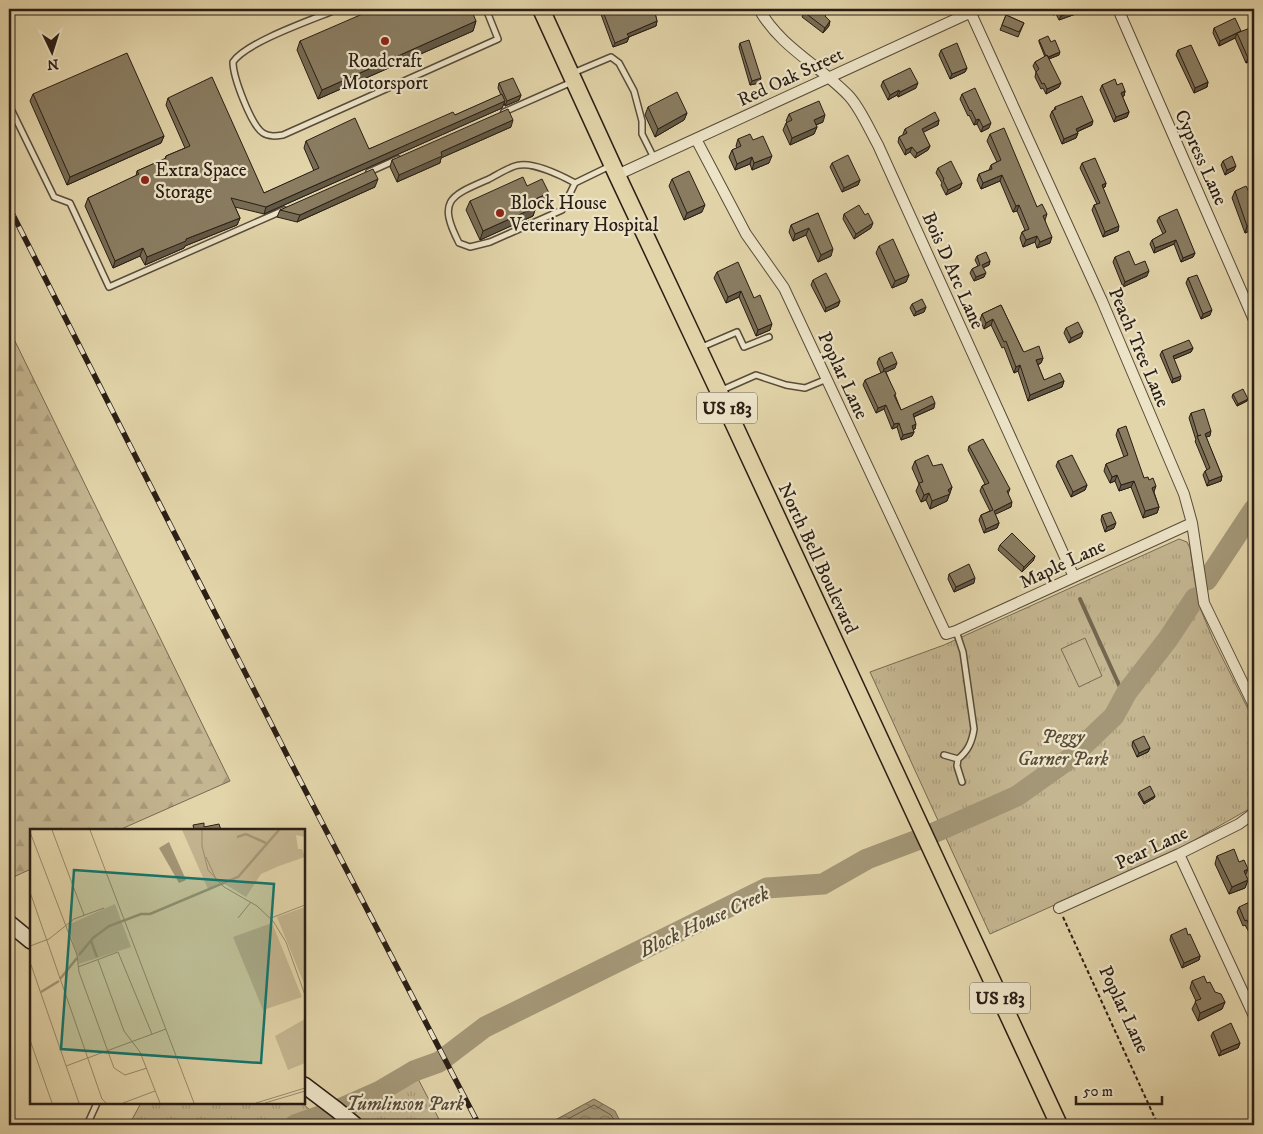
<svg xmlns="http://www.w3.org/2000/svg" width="1263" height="1134" font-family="'IM FELL DW Pica',serif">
	<defs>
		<pattern id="grass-tufts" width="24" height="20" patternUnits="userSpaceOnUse" patternTransform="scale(1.25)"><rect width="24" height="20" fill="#c4b691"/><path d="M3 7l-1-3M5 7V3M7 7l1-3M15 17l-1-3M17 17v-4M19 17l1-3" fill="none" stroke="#a99c7c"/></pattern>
		<pattern id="forest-firs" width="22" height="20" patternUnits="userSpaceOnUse" patternTransform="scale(1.25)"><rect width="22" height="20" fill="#c4b691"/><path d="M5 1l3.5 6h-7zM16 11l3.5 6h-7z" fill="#a99c7c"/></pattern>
		<pattern id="water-waves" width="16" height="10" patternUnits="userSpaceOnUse" patternTransform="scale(1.25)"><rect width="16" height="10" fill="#a49777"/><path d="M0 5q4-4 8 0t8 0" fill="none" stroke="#867b60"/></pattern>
	</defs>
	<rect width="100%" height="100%" fill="#e3d5aa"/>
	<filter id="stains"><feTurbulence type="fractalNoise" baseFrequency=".004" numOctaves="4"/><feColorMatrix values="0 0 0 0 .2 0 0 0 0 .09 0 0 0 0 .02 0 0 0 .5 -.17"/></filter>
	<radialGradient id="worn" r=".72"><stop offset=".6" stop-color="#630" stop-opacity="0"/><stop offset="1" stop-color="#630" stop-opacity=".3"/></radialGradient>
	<path fill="url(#grass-tufts)" stroke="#776a53" d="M1179,539L1187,542L1190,548L1198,603L1213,639L1254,721V804L1249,809L1177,850L990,934L870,672L944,645Z
		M414,1071L442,1125H129L141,1103H302L320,1119L380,1091Z"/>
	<path fill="url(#forest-firs)" stroke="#776a53" d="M11,333L230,781L119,830H31V869L9,879V334Z"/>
	<path fill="#c4b691" stroke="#776a53" d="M1085,638L1102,676L1079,687L1061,649Z"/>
	<path fill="url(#water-waves)" stroke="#736750" d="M594,1099L615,1111L622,1125H559L555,1120Z"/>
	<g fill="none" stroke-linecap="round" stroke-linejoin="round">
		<path stroke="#675a46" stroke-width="1" d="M562,1125L564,1121L594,1105L611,1115L617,1125"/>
		<path stroke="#736750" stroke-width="4" d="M1080,599L1124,696"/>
		<path stroke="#a49777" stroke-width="21" d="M1207,580L1254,509
			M295,1125L337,1110L380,1091L414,1071L439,1062L485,1027L767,888L823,884L867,859L920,839L1017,796L1069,759L1114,716L1127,692L1168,639L1195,598"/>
		<defs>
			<path id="lane" d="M338,9C314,19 246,42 233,62C233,77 251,125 263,133C269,137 276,136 283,135L498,39L486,9
				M573,73L611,57L619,63L634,91L642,121V134L654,158
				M11,109L54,197L70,203L109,287L284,210
				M504,112L572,82
				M369,172L398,159
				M575,183L562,210L490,242L470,247L459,243C437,200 450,196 489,179C497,175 512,165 520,165C535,163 562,176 575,183L610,166
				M702,347L737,332L744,347L769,337
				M722,390L756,375L786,385L805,388L827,379
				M956,631L963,652L974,729C972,742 968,751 958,759L957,766L962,782
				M944,755L958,759
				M87,1125L97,1103"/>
			<path id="street" d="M759,9C780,47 819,65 848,95C860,107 870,131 878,145L1074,577
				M969,9L1102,301L1184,494L1192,523L1204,603L1254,706
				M1118,9L1254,320
				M696,139L746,234L784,288L946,634L956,631L1192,523
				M617,175L978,9
				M1179,854L1254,1016
				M1059,908L1179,854L1239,824L1254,813"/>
			<path id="secondary" d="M9,923L31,941
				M304,1085L337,1110L355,1125"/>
			<path id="primary" d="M541,9L617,175L719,392L1059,1125"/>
		</defs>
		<use href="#lane" stroke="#584c3a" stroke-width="8"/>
		<use href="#street" stroke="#584c3a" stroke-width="12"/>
		<use href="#secondary" stroke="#2a1e15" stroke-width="18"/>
		<use href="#primary" stroke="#2a1e15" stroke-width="19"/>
		<path stroke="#2a1e15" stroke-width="2" stroke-dasharray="4 2.5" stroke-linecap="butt" d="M1063,917L1158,1125"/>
		<use href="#lane" stroke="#ede4c8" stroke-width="5"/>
		<use href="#street" stroke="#ede4c8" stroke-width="10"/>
		<use href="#secondary" stroke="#ede4c8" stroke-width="15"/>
		<use href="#primary" stroke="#e3d5aa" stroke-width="16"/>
		<defs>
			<path id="rail" d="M9,207L290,761L479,1125"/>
		</defs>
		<use href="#rail" stroke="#2a1e15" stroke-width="5.5"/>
		<use href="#rail" stroke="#ede4c8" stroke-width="4" stroke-dasharray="11" stroke-linecap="butt"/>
	</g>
	<path fill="#776c54" stroke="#2a1e15" d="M599,9H654L657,21L656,26L629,37L627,42L613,47Z
		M1051,9H1085L1084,11L1059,20L1056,14L1053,15Z
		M804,12L825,17L829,26L823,33L802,17Z
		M1006,15L1024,23L1018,37L1000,30Z
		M476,21L473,31L318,99L297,50L300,41Z
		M1214,28L1241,31L1254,59L1246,63L1235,38L1219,46L1213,33Z
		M1039,40L1051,42L1059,55L1049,59L1059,87L1046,94L1043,88L1041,89L1035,77L1036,72L1033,66L1035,62L1045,57L1039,42Z
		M740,43L759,83L750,85L739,47Z
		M941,50L967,68L965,72L950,79L939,55Z
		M1178,50L1208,82L1207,87L1194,93L1176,55Z
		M883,81L916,88L898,97L897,95L888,100L881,86Z
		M499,83L521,95L519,100L505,106L504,103L502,108L264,214L235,207L240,218L237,225L185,246L184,248L145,265L140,256L113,268L85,206L88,198L136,176L137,171L165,159L166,156L185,148L166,105L168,98L264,193L314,171L304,148L306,141L369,149L455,115L501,95L498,88Z
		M1102,85H1117L1125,91L1124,96H1122L1129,112L1127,117L1114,122L1100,90Z
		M33,94L164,136L161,143L67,185L30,101Z
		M962,94L989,128L981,132L977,124L974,125L969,115L968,116L960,99Z
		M648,107L687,113L684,120L655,137L645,115Z
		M1055,107L1092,125L1077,132L1078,133L1076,138L1062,144L1050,116L1052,111L1054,110Z
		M789,114L823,122L816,125L817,127L814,134L790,145L783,130L786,123L787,122L786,121Z
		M939,120L938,125L923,132L930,146L928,150L915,158L910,152L905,155L898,142L899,137L903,135V134L905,129Z
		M511,127L441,158L440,163L397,182L390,167L392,160Z
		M990,134L1037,207L1047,214L1045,220L1050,243L1037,248L1035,242L1023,247L1020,238L1022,232L1025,230L1017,211L1013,212L1000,181L981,189L977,180L979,174L989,170L991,165L997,162L987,141Z
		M738,139L753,140L769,163L752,170L750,164L735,170L729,157L732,150L737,148L736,146Z
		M1223,161L1234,170L1225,175L1221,165Z
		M832,163L860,180L858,185L842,192L830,167Z
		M1082,163L1106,183L1105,187L1103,188L1118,231L1103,237L1092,210L1094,205L1097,204L1080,168Z
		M938,168L962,183L960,188L946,195L941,185L942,183L936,173Z
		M672,179L702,212L684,220L669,186Z
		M527,186L549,193L545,202L536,206L533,216L480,240L466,210L470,201Z
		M375,187L297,222L277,217L280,210Z
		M1254,190V229L1245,233L1232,198L1235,191L1249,192Z
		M818,213L831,256L818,262L806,235L793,241L789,232L791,225Z
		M844,214L871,228L854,239L843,219Z
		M1159,217L1195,253L1193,257L1181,262L1174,244L1154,253L1150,244L1152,240L1163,234L1157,221Z
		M879,246L909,275L906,282L892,288L876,253Z
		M977,256L990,261L989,265L983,268L984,277L974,281L970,273L972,269L978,266L975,260Z
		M1115,257L1135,265L1147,276L1123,287L1113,262Z
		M717,272L754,298L770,330L756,336L739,297L726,303L714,278Z
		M1188,278L1210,315L1201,319L1186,283Z
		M813,280L840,301L838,306L825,312L811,285Z
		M912,304L926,307L924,312L914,316L910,308Z
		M1001,305L1023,351L1024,352L1043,358L1041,363L1038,365L1044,380L1064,381L1062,387L1028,401L1018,371L1014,373L1004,347L1002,348L991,325L984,329L980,320L982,314Z
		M1066,328L1081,337L1069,343L1064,333Z
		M1193,348L1191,352L1174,359L1180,380L1172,383L1160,355L1162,351Z
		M879,358L895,368L886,372L901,410L934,408L914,417L915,429H913L914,432L912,436L901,440L897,427L892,429L884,409L876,413L863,385L865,380L881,373L877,363Z
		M1233,394L1248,399L1247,401L1237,406L1232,397Z
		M1191,413L1210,436L1206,437L1222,476L1221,481L1207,486L1203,475L1205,471L1207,470L1195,441L1196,440L1189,418Z
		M1118,429L1144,478L1154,492L1159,507L1157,513L1143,518L1131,487L1119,491L1115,481L1110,483L1104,471L1106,464L1124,457L1116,435Z
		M969,446L1010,489L1008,494L1011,507L995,514L999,523L997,528L984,533L979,520L981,515L990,511L980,491L982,486L985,484L968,450Z
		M915,461L933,466L952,487L947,501L930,509L926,500L921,502L916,491L919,484L912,468Z
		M1058,461L1087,485L1085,490L1071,497L1056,466Z
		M1102,515L1114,528L1105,532L1101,520Z
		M1000,545L1035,556L1033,561L1022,572L998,550Z
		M949,574L974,583L954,592L948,579Z
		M1133,741L1150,748L1148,752L1137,757L1132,746Z
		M1139,792L1155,796L1154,798L1144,804L1138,794Z
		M1217,856L1246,876L1248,880L1245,888L1229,894L1215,864Z
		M1239,907L1254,932L1250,934L1245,925L1243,926L1237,912Z
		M1171,935H1188L1200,956L1199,960L1182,968L1170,940Z
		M1192,981L1207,983L1215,992L1225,1002L1222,1009L1198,1021L1192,1009L1196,1001L1190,988Z
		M1213,1032L1240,1043L1238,1048L1219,1056L1211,1036Z"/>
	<path fill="#615845" stroke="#2a1e15" d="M1080,9H1085L1084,11L1059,20L1061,16Z
		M1058,10L1056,14L1053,15L1055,11Z
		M476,21L473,31L318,99L322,90Z
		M657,21L656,26L626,38L627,34Z
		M830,21L829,26L823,33L825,28Z
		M1237,33L1235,38L1219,46L1220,41Z
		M629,37L627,42L613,47L615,43Z
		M1060,52L1059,55L1046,60L1047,58Z
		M1254,55V59L1246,63L1248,58Z
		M967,68L965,72L950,79L952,74Z
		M761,78L759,83L750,85L752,81Z
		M1208,82L1207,87L1194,93L1195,88Z
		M918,83L916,88L898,97L900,92Z
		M1061,83L1059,87L1046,94L1047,89Z
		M899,90L897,95L888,100L890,95Z
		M1125,91L1124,96L1119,98L1121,93Z
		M521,95L519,100L505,106L507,101Z
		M505,101L502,108L264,214L266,207Z
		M1129,112L1127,117L1114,122L1116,117Z
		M687,113L684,120L655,137L658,129Z
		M825,115L823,122L811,127L814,120Z
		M979,119L977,124L974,125L976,120Z
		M513,120L511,127L441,158L440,163L397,182L399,175L441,152Z
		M939,120L938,125L920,134L922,129Z
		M1093,121L1092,125L1074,133L1076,129Z
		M991,123L989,128L981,132L983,127Z
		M817,127L814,134L790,145L792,138Z
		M1078,133L1076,138L1062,144L1064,139Z
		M164,136L161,143L67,185L70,177Z
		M930,146L928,150L915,158L917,153Z
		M912,147L910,152L905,155L906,150Z
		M772,156L769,163L752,170L754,163Z
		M752,157L750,164L735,170L737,164Z
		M1236,166L1234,170L1225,175L1227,170Z
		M1002,175L1000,181L981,189L983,183Z
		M378,179L375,187L297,222L300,215Z
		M860,180L858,185L842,192L844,188Z
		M962,183L960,188L946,195L948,190Z
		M1106,183L1105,187L1100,189L1102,185Z
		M549,193L545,202L530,209L533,200Z
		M705,205L702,212L684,220L687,213Z
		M1019,205L1017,211L1013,212L1016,206Z
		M536,207L533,216L480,240L483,231Z
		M240,218L237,225L185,246L184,248L145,265L147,257L186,239Z
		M873,223L871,228L854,239L856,234Z
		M1254,223V229L1245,233L1247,226Z
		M1119,226L1118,231L1103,237L1105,232Z
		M809,228L806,235L793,241L795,234Z
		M1037,236L1035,242L1023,247L1026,240Z
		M1052,237L1050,243L1037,248L1040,242Z
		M1176,240L1174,244L1154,253L1155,248Z
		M143,248L140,256L113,268L115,261Z
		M833,249L831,256L818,262L821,255Z
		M1195,253L1193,257L1181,262L1183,258Z
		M990,261L989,265L980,269L982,265Z
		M1149,271L1147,276L1123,287L1125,282Z
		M986,273L984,277L974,281L976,277Z
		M909,275L906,282L892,288L895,281Z
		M741,291L739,297L726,303L728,297Z
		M840,301L838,306L825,312L826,308Z
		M926,307L924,312L914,316L916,312Z
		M1212,310L1210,315L1201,319L1203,314Z
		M993,319L991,325L984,329L986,323Z
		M772,324L770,330L756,336L758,330Z
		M1083,332L1081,337L1069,343L1071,338Z
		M1193,348L1191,352L1172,360L1173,356Z
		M1043,358L1041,363L1034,366L1036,360Z
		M897,363L895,368L882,374L884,369Z
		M1020,365L1018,371L1014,373L1016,367Z
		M1181,376L1180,380L1172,383L1173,379Z
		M1064,381L1062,387L1028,401L1030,395Z
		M1248,399L1247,401L1237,406L1238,404Z
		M935,403L934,408L911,418L913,414Z
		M886,405L884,409L876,413L878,408Z
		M899,423L897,427L892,429L894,424Z
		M916,424L915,429L910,430L912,426Z
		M1211,431L1210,436L1203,438L1205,434Z
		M914,432L912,436L901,440L903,435Z
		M1117,475L1115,481L1110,483L1112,477Z
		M1222,476L1221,481L1207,486L1209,481Z
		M1134,481L1131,487L1119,491L1121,485Z
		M1087,485L1085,490L1071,497L1073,492Z
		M1156,486L1154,492L1150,494L1152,488Z
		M952,487L947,501L930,509L932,501L948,490Z
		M929,493L926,500L921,502L924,495Z
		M1012,502L1011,507L992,516L994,511Z
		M1159,507L1157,513L1143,518L1145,511Z
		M999,523L997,528L984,533L986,529Z
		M1116,523L1114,528L1105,532L1107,527Z
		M1035,556L1033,561L1022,572L1024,567Z
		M975,578L974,583L954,592L956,587Z
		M1150,748L1148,752L1137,757L1139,753Z
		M1155,796L1154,798L1144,804V802Z
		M1248,869L1245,877L1244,871Z
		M1248,880L1245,888L1229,894L1232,887Z
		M1254,928V932L1250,934L1251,930Z
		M1200,956L1199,960L1182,968L1184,963Z
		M1225,1002L1222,1009L1198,1021L1200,1013Z
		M1240,1043L1238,1048L1219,1056L1221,1051Z"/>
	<path fill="#8a7d62" stroke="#2a1e15" d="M374,9H471L476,21L322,90L300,41Z
		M602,9H654L657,21L627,34L629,37L615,43Z
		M807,9H821L827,13L825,16L830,21L825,28L804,12Z
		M1054,9H1080L1061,16L1058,10L1055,11Z
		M1006,15L1024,23L1019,32L1002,25Z
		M1235,18L1241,31L1220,41L1214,28Z
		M1250,28L1254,37V55L1248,58L1237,33Z
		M1048,36L1051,42L1055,40L1060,52L1048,57L1047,55L1046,56L1039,40Z
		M749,40L761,78L752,81L740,43Z
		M957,43L967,68L952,74L941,50Z
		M1191,45L1208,82L1195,88L1178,50Z
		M127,53L164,136L70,177L33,94Z
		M1047,55L1061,83L1047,89L1044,83L1042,84L1036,72L1039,69L1035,62Z
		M910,68L918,83L900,92L899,90L890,95L883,81Z
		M212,77L264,193L319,168L306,141L355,118L369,149L453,112L455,115L502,94L505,101L266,207L231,198L240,218L186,239V241L147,257L143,248L115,261L88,198L139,174L137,171L166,158V156L190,146L168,98Z
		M513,78L521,95L507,101L499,83Z
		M1115,79L1117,85L1122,83L1125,91L1121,93L1129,112L1116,117L1102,85Z
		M975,88L991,123L983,127L979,119L976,120L971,110L970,111L962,94Z
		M677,92L687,113L658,129L648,107Z
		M1082,96L1093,121L1076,129L1078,133L1064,139L1052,111L1056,109L1055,107Z
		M819,101L825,115L814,120L817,127L792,138L786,123L792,120L789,114Z
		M508,109L513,120L441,152L442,156L399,175L392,160Z
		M935,112L939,120L922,129L930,146L917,153L912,147L906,150L899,137L907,133L905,129Z
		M1004,128L1037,207L1042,204L1047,214L1043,216L1052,237L1040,242L1037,236L1026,240L1022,232L1029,229L1019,205L1016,206L1002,175L983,183L979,174L992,169L991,165L1001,160L990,134Z
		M750,134L753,140L763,136L772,156L754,163L752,157L737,164L732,150L741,146L738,139Z
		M848,155L860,180L844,188L832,163Z
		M1232,156L1236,166L1227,170L1223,161Z
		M1095,158L1106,183L1102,185L1119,226L1105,232L1094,205L1100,203L1082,163Z
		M951,161L962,183L948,190L943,180L944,179L938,168Z
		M373,169L378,179L300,215L280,210Z
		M689,171L705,205L687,213L672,179Z
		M523,177L527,186L542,179L549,193L533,200L536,207L483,231L470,201Z
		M1246,186L1249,192L1254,190V223L1247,226L1235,191Z
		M859,205L865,215L868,213L873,223L856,234L844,214Z
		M1177,209L1195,253L1183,258L1176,240L1155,248L1152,240L1166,232L1159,217Z
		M818,213L833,249L821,255L809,228L795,234L791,225Z
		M893,239L909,275L895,281L879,246Z
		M1129,251L1135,265L1145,261L1149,271L1125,282L1115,257Z
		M986,252L990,261L982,265L986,273L976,277L972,269L980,265L977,256Z
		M738,262L754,298L760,295L772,324L758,330L741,291L728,297L717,272Z
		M826,273L840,301L826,308L813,280Z
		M1197,275L1212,310L1203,314L1188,278Z
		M922,299L926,307L916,312L912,304Z
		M1001,305L1023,351L1024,352L1039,346L1043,358L1036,360L1044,380L1060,373L1064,381L1030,395L1020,365L1016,367L1006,341L1004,342L993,319L986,323L982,314Z
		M1078,322L1083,332L1071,338L1066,328Z
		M1189,340L1193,348L1173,356L1181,376L1173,379L1162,351Z
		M892,352L897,363L884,369L879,358Z
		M885,371L896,394L894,395L901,410L932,396L935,403L913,414L916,424L912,426L914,432L903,435L899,423L894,424L886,405L878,408L865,380Z
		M1243,389L1248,399L1238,404L1233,394Z
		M1204,409L1211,431L1205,434L1222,476L1209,481L1205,471L1210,468L1197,436L1201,435L1198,436L1191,413Z
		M1126,426L1144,478L1148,477L1149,480L1153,478L1156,486L1152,488L1159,507L1145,511L1134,481L1121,485L1117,475L1112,477L1106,464L1128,455L1118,429Z
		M983,439L1010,489L1007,491L1012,502L994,511L999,523L986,529L981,515L993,510L982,486L989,483L969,446Z
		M928,455L933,466L942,464L952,487L948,490L950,494L932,501L929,493L924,495L919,483L923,482L915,461Z
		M1072,455L1087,485L1073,492L1058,461Z
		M1111,512L1116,523L1107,527L1102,515Z
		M1012,533L1035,556L1024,567L1000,545Z
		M969,564L975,578L956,587L949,574Z
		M1144,736L1150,748L1139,753L1133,741Z
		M1150,786L1155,796L1144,802L1139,792Z
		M204,823V827L219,824L221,830H192H194L193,825Z
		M1234,849L1239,862L1244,860L1248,869L1244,871L1248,880L1232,887L1217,856Z
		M1254,900V928L1251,930L1247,920L1245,921L1239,907Z
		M1186,928L1188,935L1190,934L1200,956L1184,963L1171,935Z
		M1204,976L1207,983L1210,982L1215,992L1221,994L1225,1002L1200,1013L1195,1001L1201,999L1192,981Z
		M1231,1023L1240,1043L1221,1051L1213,1032Z"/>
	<g fill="#8f2418" stroke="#ede4c8" stroke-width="2">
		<circle cx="385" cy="41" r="5"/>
		<circle cx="145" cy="180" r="5"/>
		<circle cx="500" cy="213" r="5"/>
	</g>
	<g text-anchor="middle" stroke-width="4.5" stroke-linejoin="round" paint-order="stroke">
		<g fill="#ede4c8" stroke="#64594b" stroke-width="1">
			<rect x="697" y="392.5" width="60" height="31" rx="4"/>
			<rect x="970" y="982.5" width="60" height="31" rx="4"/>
		</g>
		<g font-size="18" font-weight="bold" fill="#2a1e15">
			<text x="727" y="414">US 183</text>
			<text x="1000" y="1004">US 183</text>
		</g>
		<g font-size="19" fill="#2a1e15" stroke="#ede4c8" text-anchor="start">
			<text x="385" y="67" text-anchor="middle">Roadcraft<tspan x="385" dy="22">Motorsport</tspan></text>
			<text x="155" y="176">Extra Space<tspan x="155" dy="22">Storage</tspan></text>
			<text x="510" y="209">Block House<tspan x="510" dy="22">Veterinary Hospital</tspan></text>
		</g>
		<g font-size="19" fill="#2a1e15" stroke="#ede4c8">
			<text transform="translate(790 76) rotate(-25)" y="7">Red Oak Street</text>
			<text transform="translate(1202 157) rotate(66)" y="7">Cypress Lane</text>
			<text transform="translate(954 270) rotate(66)" y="7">Bois D Arc Lane</text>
			<text transform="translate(1140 347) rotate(67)" y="7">Peach Tree Lane</text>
			<text transform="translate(844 375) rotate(65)" y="7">Poplar Lane</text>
			<text transform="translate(819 558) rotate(65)" y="7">North Bell Boulevard</text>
			<text transform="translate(1062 563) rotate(-25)" y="7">Maple Lane</text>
			<text transform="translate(1151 847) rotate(-25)" y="7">Pear Lane</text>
			<text transform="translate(1125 1009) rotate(65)" y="7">Poplar Lane</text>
		</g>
		<g font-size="19" font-style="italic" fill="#584c3a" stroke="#ede4c8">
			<text x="1063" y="743">Peggy<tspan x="1063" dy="22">Garner Park</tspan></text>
			<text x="405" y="1110">Tumlinson Park</text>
		</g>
		<g font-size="20" font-style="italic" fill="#554837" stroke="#ede4c8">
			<text transform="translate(704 921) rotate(-25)" y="7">Block House Creek</text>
		</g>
	</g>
	<g transform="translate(30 829)">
		<rect width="275" height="275" fill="#e3d5aa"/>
		<path d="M152,1H249L241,23L249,37L231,45L216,68L193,54L178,60ZM85,75L101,118L49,135L38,96Z" fill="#c4b691"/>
		<path d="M246,1H275V8L266,6L268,20H272L275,28L249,37L240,23L239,7ZM275,78V157L247,88ZM242,94L272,168L233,181L203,108ZM275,190V234L258,241L245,207Z" fill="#c4b691"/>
		<path d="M139,13L156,51L149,54L129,19Z" fill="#a49777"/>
		<path fill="none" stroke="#a49777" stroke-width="2.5" d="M207,8L216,5L236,14M61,112L67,128M49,126L63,109L79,97L111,85H120L208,48L249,1M30,150L47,129M11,163L29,152"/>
		<path fill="none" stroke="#998c6e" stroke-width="1" d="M22,1L54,86M60,1L164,274M172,1V17L178,41L194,58L227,77L243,92L256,113L275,166M0,3L47,126L49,143L84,239L95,246L117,239M176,28L186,50M0,63L72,270L76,274M208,89L221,73M241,89L275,76M0,117L19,110L44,90L74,79M68,131L94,202L110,223L130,274M0,133L49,274M48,138L88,123L122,205M0,211L22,274M36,237L136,200M93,274L125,262M226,274L275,259M235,274L275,262"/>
		<path fill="#0f766e" fill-opacity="0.15" stroke="#0f766e" stroke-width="2.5" d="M44,41L244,55L231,234L31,220Z"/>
		<rect width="275" height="275" fill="none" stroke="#2a1e15" stroke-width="2.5"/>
	</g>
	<rect width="1263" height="1134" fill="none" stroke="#e3d5aa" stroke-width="30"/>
	<rect x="10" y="10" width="1243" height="1114" fill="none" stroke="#2a1e15" stroke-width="2.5"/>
	<rect x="15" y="15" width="1233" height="1104" fill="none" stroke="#2a1e15"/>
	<g transform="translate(52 52) rotate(176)" stroke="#ede4c8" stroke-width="4" paint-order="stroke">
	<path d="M0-4L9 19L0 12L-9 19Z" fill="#2a1e15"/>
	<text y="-8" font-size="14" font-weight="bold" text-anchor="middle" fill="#2a1e15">N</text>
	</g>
	<path d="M1076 1096v8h86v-8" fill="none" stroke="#2a1e15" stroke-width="2.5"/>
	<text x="1083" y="1096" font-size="15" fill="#2a1e15" stroke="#ede4c8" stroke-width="4" paint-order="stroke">50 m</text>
	<rect width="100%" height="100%" filter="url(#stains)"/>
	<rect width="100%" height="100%" fill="url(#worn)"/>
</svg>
